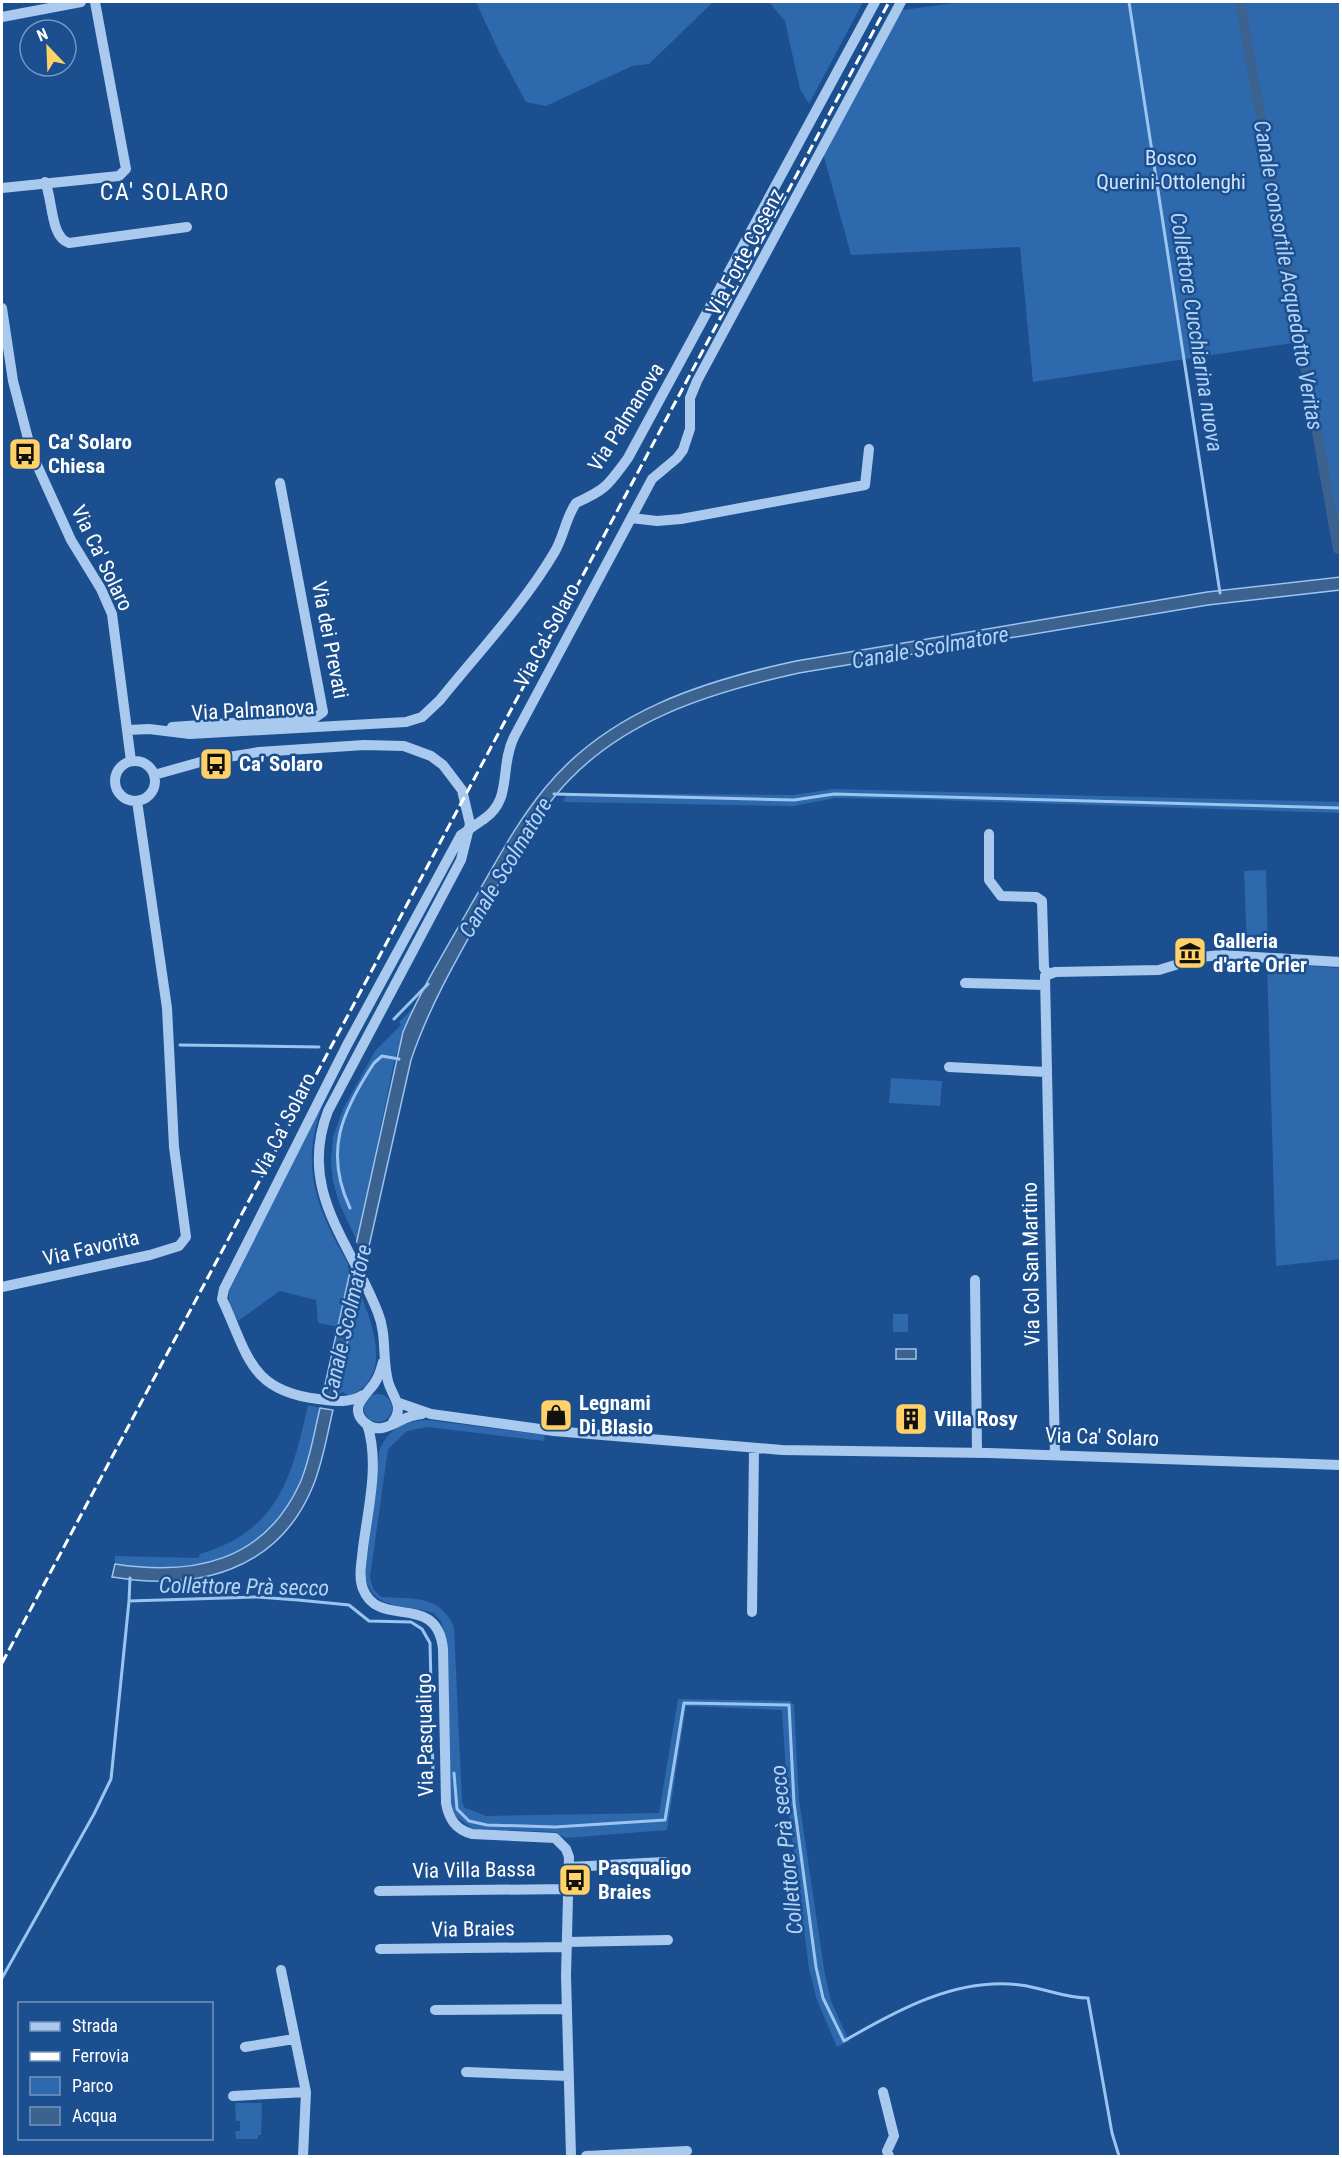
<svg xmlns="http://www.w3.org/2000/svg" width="1342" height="2158" font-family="'Roboto Condensed',sans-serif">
	<rect width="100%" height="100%" fill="#1b4f8f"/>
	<path fill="#2e69ad" d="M476,2H713L649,64L632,66L546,106L526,102L499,52Z
		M769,2H863L809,104L800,89L785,21Z
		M962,2H1340V536L1306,341L1033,382L1020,247L851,255L823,153L902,10Z
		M834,789L1340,802V813L905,799L835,798L794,806L563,802L567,793L793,795Z
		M1266,870L1268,946L1247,947L1244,871Z
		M1267,963L1340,968V1259L1276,1266Z
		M415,1006L395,1058L357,1241L339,1203L333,1181L331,1162L333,1137L343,1109L375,1051L401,1025L399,1022Z
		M891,1078L942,1081L940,1106L889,1103Z
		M323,1103C304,1157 310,1189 335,1240C339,1249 350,1263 350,1273C349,1290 341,1310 338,1327L318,1323L316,1300L280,1291L238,1321L229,1304V1291Z
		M359,1291C373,1323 394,1380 348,1396L343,1392L335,1397Z
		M893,1314H908V1332H893Z
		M364 1408a14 14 0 1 1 28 0a14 14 0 1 1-28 0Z
		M308,1405L320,1408C314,1433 310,1460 300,1483C264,1562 193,1576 115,1564V1556L198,1558L200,1554C279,1531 292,1476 308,1405Z
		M428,1420L545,1435L544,1441L428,1427L407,1431L388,1449L370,1577C372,1586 373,1592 382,1597C412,1599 440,1594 454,1627L462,1802L465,1808L486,1816L659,1813L678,1699L790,1701L794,1705L799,1800L824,1969L831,2001L849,2041L837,2047L817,2000L809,1969L788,1805L782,1710L686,1706L667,1830L566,1838L555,1832L473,1829L455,1816L451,1801L447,1643L441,1621L433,1613C405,1603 373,1612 365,1576L379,1452C387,1429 404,1421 428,1420Z
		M235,2103H262L261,2135H258V2139H236L235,2131H240V2121H236Z"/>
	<path fill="#3c6290" stroke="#9cc4f0" stroke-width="1.5" d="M1340,577V590L1208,605L799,673C709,693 616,721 555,796C526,832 505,872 483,912C456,960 429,1007 411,1060L335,1397L323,1394L403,1032C422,987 448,946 472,903C495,864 516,823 545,788C608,711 703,681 796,661L1207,592Z
		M896,1349H916V1359H896Z
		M320,1408L333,1410C327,1435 323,1462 313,1486C278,1572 196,1591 112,1577L115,1564C193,1576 264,1562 300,1483C310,1460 314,1433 320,1408Z"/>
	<path fill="#1b4f8f" d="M354,1238L368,1265L361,1295L348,1267Z"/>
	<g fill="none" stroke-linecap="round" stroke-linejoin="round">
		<path stroke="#9cc4f0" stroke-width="3" d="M1129,2L1220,593
			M554,794L794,800L834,794L1340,808
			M394,1019L428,984
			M180,1045L319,1047
			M350,1208C324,1152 341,1113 374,1063L382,1056L399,1059
			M130,1578L129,1601L257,1597L298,1600L349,1605L369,1621L411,1622L422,1629L430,1643L432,1728
			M432,1735L433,1771
			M454,1773L457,1809L469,1821L487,1825L555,1827L665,1820L684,1703L789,1705L794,1803L816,1967L823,1998L844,2041C897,2010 957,1977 1020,1985C1044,1988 1064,1998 1088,1998L1112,2133L1119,2156
			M2,1978L94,1814L111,1779L129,1601"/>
		<path stroke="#3c6290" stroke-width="10" d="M1240,2L1338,549"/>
		<path stroke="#a9c9ee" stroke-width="10" d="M2,17L81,2
			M45,182C53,199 50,237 69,243L187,227
			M2,188L119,176L126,169L95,2
			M2,308L13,381L32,454L71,540L101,589L112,614L131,761
			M631,518L657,521L681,519L865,485L869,449
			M172,727L316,717L323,712L280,483
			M128,730L149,729L190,734L406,722L422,717L440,700C477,654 524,604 554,553C564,537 565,519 576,503C607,489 608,485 628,458L875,2
			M115 781a20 20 0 1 1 40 0a20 20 0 1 1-40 0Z
			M154,775L204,761L259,752L364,745L404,746L431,756L443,765L462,790L470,824L461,860L328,1111C297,1192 351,1242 378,1313C387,1335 382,1358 388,1381C392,1397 405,1405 393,1422
			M484,819C513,799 499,768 514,737L652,479L677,458L683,450L690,429V398L697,381L901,2
			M989,834V880L1001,896L1036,897L1042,901L1044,968L1048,974
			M965,983L1044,985
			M949,1067L1046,1072
			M975,1280L977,1453
			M2,1287L150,1255L179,1246L186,1237L174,1147L167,1008L137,801
			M383,1362C381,1370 379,1377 374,1384C366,1395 348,1408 365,1423C370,1427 376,1429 382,1428C396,1425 405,1415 422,1414
			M363,1395C348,1404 334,1401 318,1399C249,1391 248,1354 222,1299L224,1289L347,1045L461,835
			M399,1403L431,1414L554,1431L782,1450L988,1453L1340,1465
			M367,1424C380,1463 368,1508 363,1548C362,1561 358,1576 363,1589C379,1630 437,1591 443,1649L446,1803C449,1819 455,1829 472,1834L555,1838L566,1849L569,1857L566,1975L571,2156
			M1055,1455L1045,976L1055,972L1159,970L1201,957L1221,955L1340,962
			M752,1612L754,1448
			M570,1867L664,1862
			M379,1891L569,1889
			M567,1942L668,1940
			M380,1949L567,1947
			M281,1970L306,2092L303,2156
			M435,2010L566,2009
			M245,2047L294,2039
			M466,2072L569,2076
			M883,2092L894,2136L887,2151L889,2156
			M233,2096L306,2092
			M586,2156L687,2151"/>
		<path stroke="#fff" stroke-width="3" stroke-dasharray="10 4.5" stroke-linecap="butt" d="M2,1663L889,2"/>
		<path stroke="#a9c9ee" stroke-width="10" d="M461,835L484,819"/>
	</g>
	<defs>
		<symbol id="bus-square" viewBox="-11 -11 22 22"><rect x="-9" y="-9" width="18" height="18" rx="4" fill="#ffd166" stroke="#1b4f8f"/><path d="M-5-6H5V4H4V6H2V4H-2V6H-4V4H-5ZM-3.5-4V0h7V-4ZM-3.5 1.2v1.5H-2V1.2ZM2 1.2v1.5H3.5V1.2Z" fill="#111"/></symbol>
		<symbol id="museum-square" viewBox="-11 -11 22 22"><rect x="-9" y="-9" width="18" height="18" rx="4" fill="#ffd166" stroke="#1b4f8f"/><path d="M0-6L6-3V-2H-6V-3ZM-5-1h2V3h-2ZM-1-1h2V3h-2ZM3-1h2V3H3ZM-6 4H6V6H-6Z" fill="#111"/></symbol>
		<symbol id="shop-square" viewBox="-11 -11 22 22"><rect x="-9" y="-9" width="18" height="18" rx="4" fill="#ffd166" stroke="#1b4f8f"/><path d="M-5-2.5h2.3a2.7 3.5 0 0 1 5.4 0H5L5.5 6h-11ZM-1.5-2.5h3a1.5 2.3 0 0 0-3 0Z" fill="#111"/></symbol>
		<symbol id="building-square" viewBox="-11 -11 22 22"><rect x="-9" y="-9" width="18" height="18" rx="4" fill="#ffd166" stroke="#1b4f8f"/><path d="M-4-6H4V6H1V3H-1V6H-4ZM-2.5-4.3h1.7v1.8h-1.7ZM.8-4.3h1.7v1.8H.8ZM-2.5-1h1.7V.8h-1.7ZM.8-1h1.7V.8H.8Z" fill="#111"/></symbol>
	</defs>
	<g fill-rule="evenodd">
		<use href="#bus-square" x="6" y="435" width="38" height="38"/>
		<use href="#bus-square" x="197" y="745" width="38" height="38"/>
		<use href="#museum-square" x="1171" y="934" width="38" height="38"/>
		<use href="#shop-square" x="537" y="1396" width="38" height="38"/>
		<use href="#building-square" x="892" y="1400" width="38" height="38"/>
		<use href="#bus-square" x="556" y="1861" width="38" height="38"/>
	</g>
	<g text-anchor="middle" stroke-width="5" stroke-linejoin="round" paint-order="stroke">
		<g font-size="21" fill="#cfe3fa" stroke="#1b4f8f">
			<text x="1171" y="165">Bosco<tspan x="1171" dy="24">Querini-Ottolenghi</tspan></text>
		</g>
		<g font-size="21" fill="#fff" stroke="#1b4f8f">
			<text transform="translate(745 252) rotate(-62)" y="7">Via Forte Cosenz</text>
			<text transform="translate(626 417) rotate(-58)" y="7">Via Palmanova</text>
			<text transform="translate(102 558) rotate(64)" y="7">Via Ca' Solaro</text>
			<text transform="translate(547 635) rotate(-62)" y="7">Via Ca' Solaro</text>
			<text transform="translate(330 640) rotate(79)" y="7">Via dei Prevati</text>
			<text transform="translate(253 710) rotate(-3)" y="7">Via Palmanova</text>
			<text transform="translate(284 1125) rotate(-63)" y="7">Via Ca' Solaro</text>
			<text transform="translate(91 1248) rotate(-13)" y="7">Via Favorita</text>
			<text transform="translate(1031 1264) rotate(-91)" y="7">Via Col San Martino</text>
			<text transform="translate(1102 1437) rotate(2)" y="7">Via Ca' Solaro</text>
			<text transform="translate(425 1735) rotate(-91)" y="7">Via Pasqualigo</text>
			<text transform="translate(474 1870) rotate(-1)" y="7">Via Villa Bassa</text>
			<text transform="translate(473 1929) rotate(-1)" y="7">Via Braies</text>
		</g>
		<g font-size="21" font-weight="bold" fill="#fff" stroke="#1b4f8f" text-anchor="start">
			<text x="48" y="449">Ca' Solaro<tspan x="48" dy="24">Chiesa</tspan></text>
			<text x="239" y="771">Ca' Solaro</text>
			<text x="1213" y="948">Galleria<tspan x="1213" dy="24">d'arte Orler</tspan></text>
			<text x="579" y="1410">Legnami<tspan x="579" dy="24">Di Blasio</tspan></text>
			<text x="934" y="1426">Villa Rosy</text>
			<text x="598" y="1875">Pasqualigo<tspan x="598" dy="24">Braies</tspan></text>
		</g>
		<g font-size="22" font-style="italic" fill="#b5d3f5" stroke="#1b4f8f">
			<text transform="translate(1289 275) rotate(80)" y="8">Canale consortile Acquedotto Veritas</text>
			<text transform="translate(1197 332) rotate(81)" y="8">Collettore Cucchiarina nuova</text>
			<text transform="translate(930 647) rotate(-10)" y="8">Canale Scolmatore</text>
			<text transform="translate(505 867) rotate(-59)" y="8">Canale Scolmatore</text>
			<text transform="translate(346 1322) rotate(-77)" y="8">Canale Scolmatore</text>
			<text transform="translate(244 1586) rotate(1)" y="8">Collettore Prà secco</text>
			<text transform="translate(786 1850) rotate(-96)" y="8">Collettore Prà secco</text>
		</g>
		<g font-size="24" letter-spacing="1.5" fill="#fff" stroke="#1b4f8f">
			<text x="165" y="200">CA' SOLARO</text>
		</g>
	</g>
	<rect width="1342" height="2158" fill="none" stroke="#ffffff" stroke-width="6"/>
	<rect x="18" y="2002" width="195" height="138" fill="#1b4f8f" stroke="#7695bc" stroke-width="1.5"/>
	<rect x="30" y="2022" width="30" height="9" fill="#a9c9ee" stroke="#7695bc" stroke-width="1.5"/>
	<text x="72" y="2032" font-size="18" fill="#ffffff">Strada</text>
	<rect x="30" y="2052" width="30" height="9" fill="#ffffff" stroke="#7695bc" stroke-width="1.5"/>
	<text x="72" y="2062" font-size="18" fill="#ffffff">Ferrovia</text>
	<rect x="30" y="2077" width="30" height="18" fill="#2e69ad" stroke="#7695bc" stroke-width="1.5"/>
	<text x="72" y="2092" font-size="18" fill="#ffffff">Parco</text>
	<rect x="30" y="2107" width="30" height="18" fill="#3c6290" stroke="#7695bc" stroke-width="1.5"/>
	<text x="72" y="2122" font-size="18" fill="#ffffff">Acqua</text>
	<g transform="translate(48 48) rotate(337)"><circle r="28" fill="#1b4f8f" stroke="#7695bc" stroke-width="1.5"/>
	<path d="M0-4.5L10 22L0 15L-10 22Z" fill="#ffd166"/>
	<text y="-9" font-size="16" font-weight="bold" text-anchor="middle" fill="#ffffff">N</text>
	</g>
</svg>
